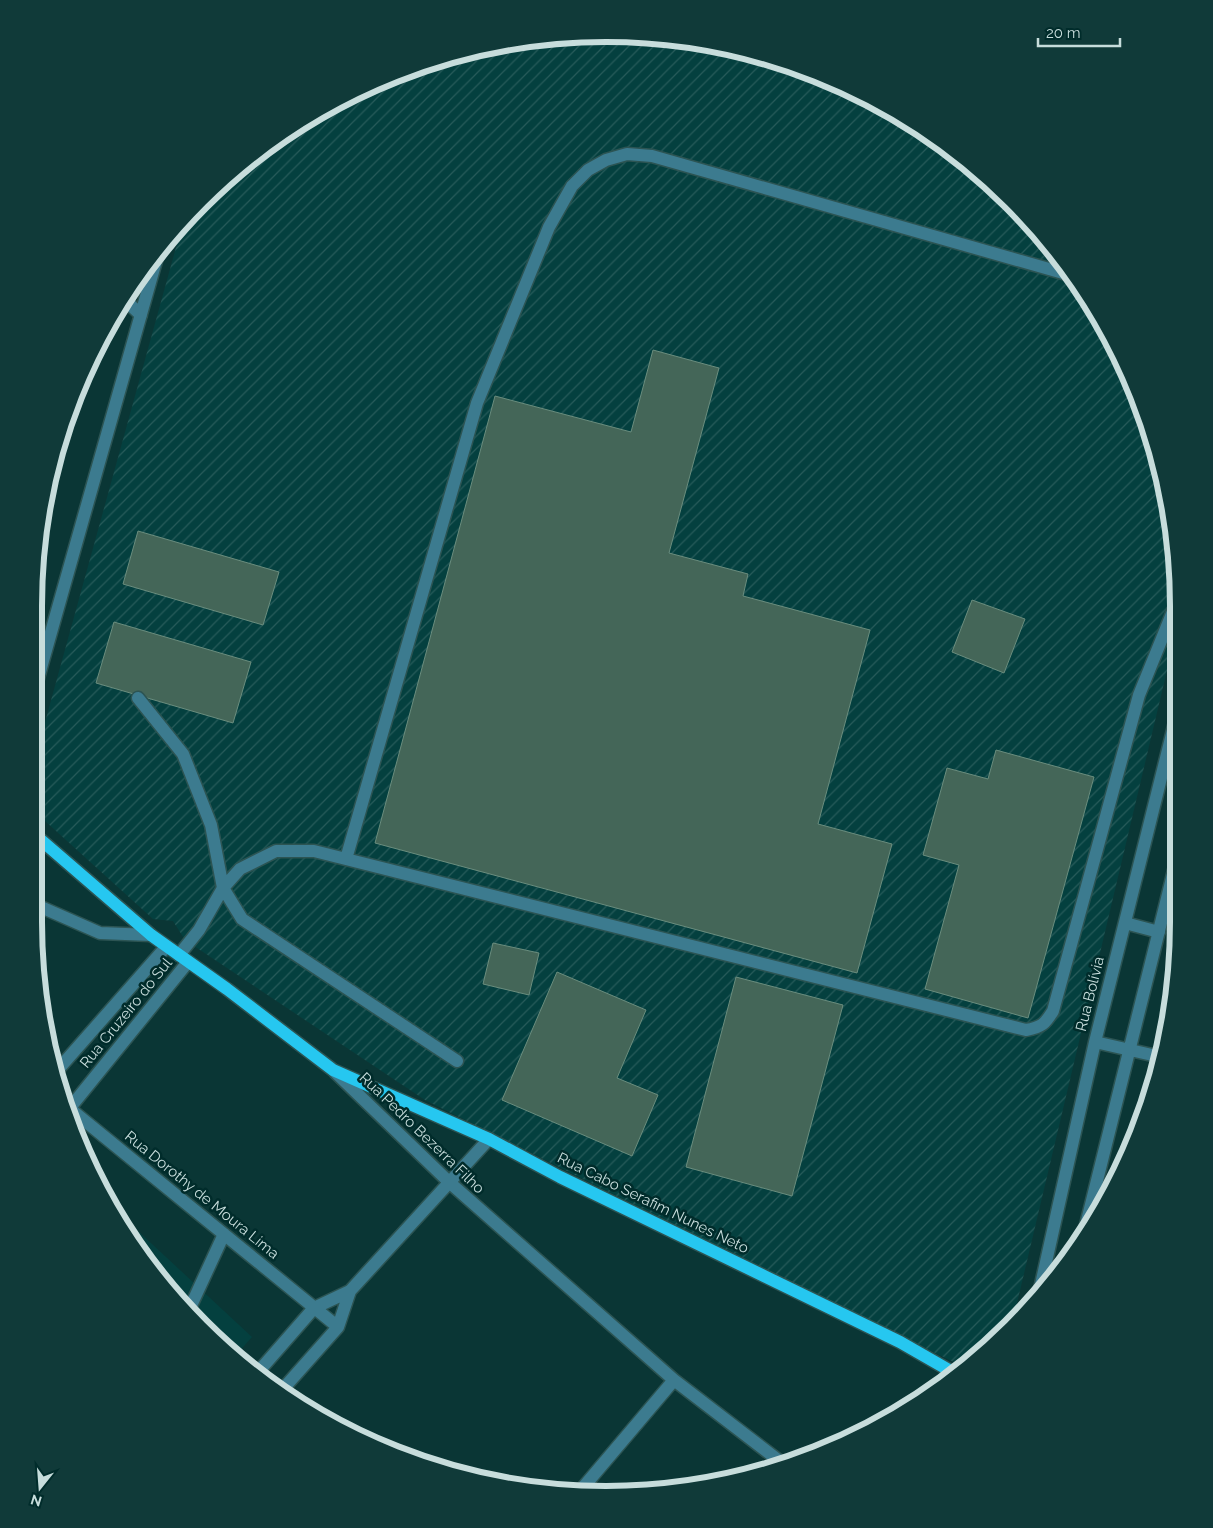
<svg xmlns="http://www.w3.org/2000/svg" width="1213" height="1528" font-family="Raleway,sans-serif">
	<defs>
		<pattern id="industrial-furrows" width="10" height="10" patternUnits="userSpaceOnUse" patternTransform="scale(1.25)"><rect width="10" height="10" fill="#04403f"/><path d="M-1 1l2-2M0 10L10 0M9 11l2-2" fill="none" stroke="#275b5a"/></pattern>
	</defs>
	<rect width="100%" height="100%" fill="#0a3635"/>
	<path fill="#04403f" d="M109,1204L252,1337L237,1354L201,1326Z"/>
	<path fill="url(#industrial-furrows)" d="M644,35L755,53L860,93L955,152L1037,229L1103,320L1149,423L1178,569V624L1013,1320L984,1352L964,1367L776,1276L425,1100L185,940L173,921L153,919L34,811V762L183,222L258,152L320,110L423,64L532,39Z"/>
	<path fill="#446658" stroke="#6a8d7e" d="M653,350L719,368L669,553L748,574L743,596L870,630L818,824L892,844L857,973L375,843L495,396L631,432Z
		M138,531L279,572L263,625L123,584Z
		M972,600L1025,619L1004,673L952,652Z
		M114,622L251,662L233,723L96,683Z
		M996,750L1094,777L1028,1018L925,989L959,865L923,855L947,768L988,779Z
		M493,943L539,953L529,995L483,984Z
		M557,972L646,1010L617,1078L658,1095L632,1156L502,1100Z
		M736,977L843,1005L792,1196L686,1167Z"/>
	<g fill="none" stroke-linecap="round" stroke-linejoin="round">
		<defs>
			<path id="minor" d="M125,300L141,315
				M35,689L158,254
				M138,698L183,754L211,825L223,888L242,919L457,1061
				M346,859L477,403L549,227L572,186L588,170L606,160L627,154L652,156L1070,275
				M34,904L100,933L151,935
				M1125,923L1159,932
				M179,955L199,930L223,888L240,869L276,851H314L1026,1030C1042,1027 1045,1024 1053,1011L1139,695L1178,599
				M1095,1042L1161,1057
				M335,1072L449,1182L674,1380L782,1463
				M55,1073L166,947
				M69,1108L338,1327
				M69,1109L188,962
				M1082,1241L1179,850
				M1040,1289L1095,1042L1178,710
				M189,1310L224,1234
				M259,1371L314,1308L350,1291
				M283,1389L338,1327L350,1291L489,1139
				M580,1491L674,1380"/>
			<path id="major" d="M34,834L151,935L227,989L333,1070L489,1139L560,1177L900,1342L954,1373"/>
		</defs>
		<use href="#minor" stroke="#2c5453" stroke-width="15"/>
		<use href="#major" stroke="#2c5453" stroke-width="15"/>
		<use href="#minor" stroke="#3c7b8f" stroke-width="12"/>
		<use href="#major" stroke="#26c7f0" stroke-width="12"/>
	</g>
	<g text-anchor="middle" stroke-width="5" stroke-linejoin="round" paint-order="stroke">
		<g font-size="15" fill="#c7dddc" stroke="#002c2b">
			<text transform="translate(1090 994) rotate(-76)" y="5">Rua Bolívia</text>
			<text transform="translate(126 1013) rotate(-51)" y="5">Rua Cruzeiro do Sul</text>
			<text transform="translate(422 1133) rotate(44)" y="5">Rua Pedro Bezerra Filho</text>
			<text transform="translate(202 1195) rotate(39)" y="5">Rua Dorothy de Moura Lima</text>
			<text transform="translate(653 1203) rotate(26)" y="5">Rua Cabo Serafim Nunes Neto</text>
		</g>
	</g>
	<path d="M0 0H1213V1528H0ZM606 42H606A564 564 0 0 1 1170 606V922A564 564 0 0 1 606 1486H606A564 564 0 0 1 42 922V606A564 564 0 0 1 606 42Z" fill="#103a39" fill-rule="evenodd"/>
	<path fill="none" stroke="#c7dddc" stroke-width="6" d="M606 42H606A564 564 0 0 1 1170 606V922A564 564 0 0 1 606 1486H606A564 564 0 0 1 42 922V606A564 564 0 0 1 606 42Z"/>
	<g transform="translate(40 1488) rotate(197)" stroke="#002c2b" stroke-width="4" paint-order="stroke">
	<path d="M0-4L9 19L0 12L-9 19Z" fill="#c7dddc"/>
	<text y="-8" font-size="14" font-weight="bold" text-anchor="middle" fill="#c7dddc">N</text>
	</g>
	<path d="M1038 38v8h82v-8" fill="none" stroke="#c7dddc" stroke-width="2.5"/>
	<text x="1046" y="38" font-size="15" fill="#c7dddc" stroke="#002c2b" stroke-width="4" paint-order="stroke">20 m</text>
</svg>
